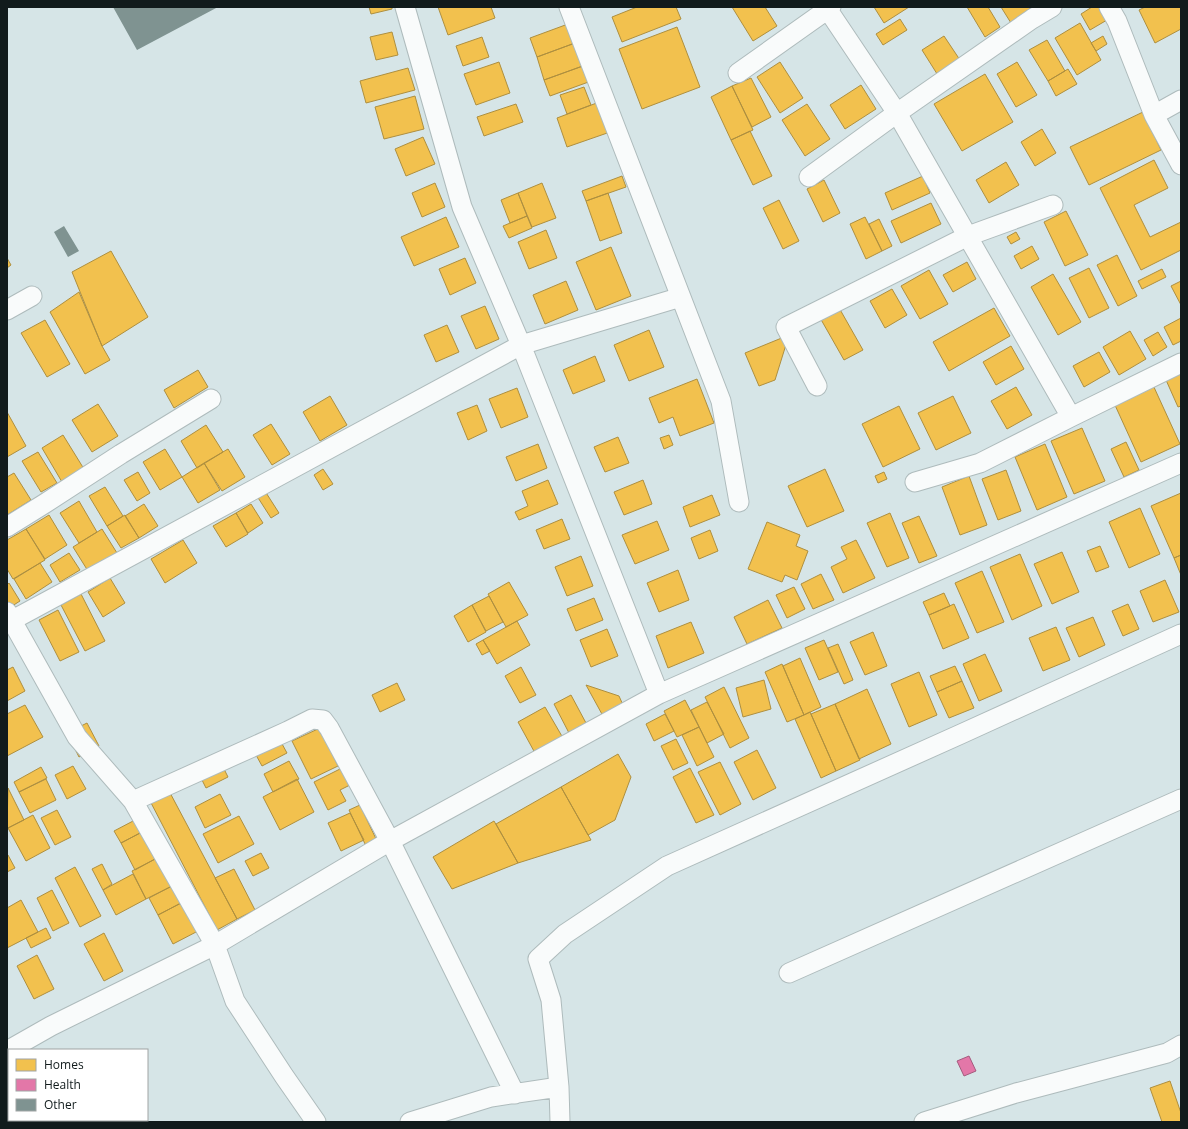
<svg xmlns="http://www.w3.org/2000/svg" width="1188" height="1129" font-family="'Open Sans',sans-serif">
	<rect width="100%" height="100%" fill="#d6e5e7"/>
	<path fill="#f2c14e" stroke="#ae8f3f" d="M369,7H392V9L371,14Z
		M438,7H491L495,18L448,35Z
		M637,7H676L681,19L622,42L612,17Z
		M732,7H765L777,26L753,41Z
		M874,7H909L884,23Z
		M967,7H988L1000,27L985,37Z
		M1001,7H1029L1031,11L1011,23Z
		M1092,7H1099L1107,20L1090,30L1081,14Z
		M1145,7H1181V29L1155,43L1139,10Z
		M900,19L907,30L883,45L876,34Z
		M1080,23L1101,60L1077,75L1055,38Z
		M568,24L575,43L537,57L530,38Z
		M677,27L700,87L642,109L619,49Z
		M392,32L398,55L376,60L370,37Z
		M944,36L962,63L939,77L922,50Z
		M1103,36L1107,44L1096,51L1091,43Z
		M482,37L489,57L463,66L456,46Z
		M1047,40L1065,71L1048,81L1029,50Z
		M575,43L583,66L544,80L537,57Z
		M499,62L510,93L476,105L464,74Z
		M780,62L803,98L780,113L757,77Z
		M1017,62L1037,95L1016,107L997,74Z
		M588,64L594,80L550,96L544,80Z
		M408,68L415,90L366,103L360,81Z
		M1068,69L1077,84L1056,96L1048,81Z
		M985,74L1013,122L962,151L934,104Z
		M751,78L771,117L752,127L732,86Z
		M861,85L876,109L845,129L830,105Z
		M732,86L753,130L731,140L711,97Z
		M584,87L591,105L567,114L560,95Z
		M415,96L424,129L384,139L375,107Z
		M602,101L613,131L567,147L557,118Z
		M516,104L523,122L484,136L477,117Z
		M807,104L830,139L805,156L782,120Z
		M1143,112L1161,150L1089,185L1070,147Z
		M1042,129L1056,153L1035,166L1021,142Z
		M750,131L772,176L753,185L731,140Z
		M423,137L435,164L406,176L395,149Z
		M1154,160L1168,188L1134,205L1150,237L1181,222V250L1141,270L1100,188Z
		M1006,162L1019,185L989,203L976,180Z
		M622,176L626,187L586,201L582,191Z
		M923,176L930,193L892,210L885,193Z
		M824,180L840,213L823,222L807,189Z
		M435,183L445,207L422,217L412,193Z
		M542,183L556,218L532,227L518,193Z
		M518,193L527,216L510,223L501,200Z
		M608,193L622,233L600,241L586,201Z
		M779,200L799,241L783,249L763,208Z
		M931,203L941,224L901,243L891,221Z
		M1066,211L1088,255L1065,266L1044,222Z
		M527,216L532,228L509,238L503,226Z
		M446,217L459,247L414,266L401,237Z
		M865,217L882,251L866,259L850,224Z
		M879,219L892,246L882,251L869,224Z
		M546,230L557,258L529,269L518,242Z
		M1016,232L1020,239L1011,244L1007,237Z
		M1032,246L1039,259L1021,269L1014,256Z
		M611,247L631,296L596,310L576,262Z
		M111,251L148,317L102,346L72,272Z
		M1117,255L1137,296L1118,306L1097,265Z
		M7,258L11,265L7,268Z
		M465,258L476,283L450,295L439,269Z
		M967,262L976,279L953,292L943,275Z
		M1089,268L1109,308L1089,318L1069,278Z
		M1162,269L1166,277L1142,289L1138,281Z
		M929,270L948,304L920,319L901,286Z
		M1053,274L1081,322L1058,335L1031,287Z
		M566,281L578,310L545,324L533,295Z
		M1181,281V305L1171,286Z
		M892,289L907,315L885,328L870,301Z
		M79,292L102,346L110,360L85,374L50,312Z
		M485,306L499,339L476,349L461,316Z
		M838,306L863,350L844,360L819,316Z
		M994,308L1010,336L949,371L933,342Z
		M1181,318V341L1173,345L1164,327Z
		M45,320L70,364L47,377L21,333Z
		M447,325L459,352L436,362L424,335Z
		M649,330L664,367L629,381L614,345Z
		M1130,331L1146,359L1119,375L1103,347Z
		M1158,332L1167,347L1153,356L1144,340Z
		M789,335L775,380L759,386L745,353Z
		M1011,346L1024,369L996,385L983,362Z
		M1099,352L1110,372L1084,387L1073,366Z
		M595,356L605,381L573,394L563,370Z
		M198,370L208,387L174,408L164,390Z
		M1181,372V406L1178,407L1166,380Z
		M697,379L714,423L680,436L673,417L659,423L649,398Z
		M1153,385L1180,444L1141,462L1114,403Z
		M1016,387L1032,415L1007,429L991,401Z
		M517,388L528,417L501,428L489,399Z
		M330,396L347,425L320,441L303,412Z
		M953,396L971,433L936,450L918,413Z
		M98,404L118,436L92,452L72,420Z
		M477,405L487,431L468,440L457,413Z
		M899,406L920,449L883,467L862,424Z
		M7,412L26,446L7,457Z
		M271,424L290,454L272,465L253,435Z
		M206,425L223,452L197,468L181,441Z
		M1082,428L1105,481L1074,494L1051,441Z
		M63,435L84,469L62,482L42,448Z
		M669,435L673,445L664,449L660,438Z
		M618,437L629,463L605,472L594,447Z
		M1126,442L1139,470L1124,477L1111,449Z
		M538,444L547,468L516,481L506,457Z
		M1045,444L1067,497L1037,510L1015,457Z
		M165,449L182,477L160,490L143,462Z
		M228,449L245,477L222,491L204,463Z
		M38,452L57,483L41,492L22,461Z
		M204,463L220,490L198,503L182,477Z
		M323,469L333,484L323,490L314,475Z
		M825,469L844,511L807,527L788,486Z
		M1006,470L1021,511L998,520L982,479Z
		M138,472L150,493L137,501L124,480Z
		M884,472L887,479L878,483L875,476Z
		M14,473L31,500L7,515V477Z
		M969,476L987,525L960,535L942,487Z
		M548,480L558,504L519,520L515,512L528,506L522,491Z
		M643,480L652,504L624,515L614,492Z
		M105,487L123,516L107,526L89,496Z
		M263,488L279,513L271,518L255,493Z
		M1181,493V555L1174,558L1151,506Z
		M712,495L720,515L690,527L683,507Z
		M79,501L97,532L79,543L60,513Z
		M144,504L158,526L139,538L125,516Z
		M251,504L263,523L248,533L236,513Z
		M1140,508L1160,554L1129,568L1109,522Z
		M236,513L248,534L226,547L213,526Z
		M890,513L909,558L887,567L867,523Z
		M49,515L67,545L45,559L26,529Z
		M125,515L139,538L121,548L107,526Z
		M919,516L937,556L919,563L902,523Z
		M562,519L570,539L544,549L536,530Z
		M657,521L669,550L635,564L622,535Z
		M767,522L800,535L796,546L808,551L797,580L785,575L782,582L748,569Z
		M26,529L45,560L13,579L7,569V540Z
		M102,529L117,553L88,571L73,547Z
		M710,530L718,551L699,559L691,538Z
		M183,540L197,563L165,583L151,559Z
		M856,540L875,578L843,593L831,567L847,559L841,547Z
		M1100,546L1109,567L1096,572L1087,551Z
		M1062,552L1079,592L1052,604L1034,564Z
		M69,553L80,570L60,582L50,565Z
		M1020,554L1042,606L1012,620L990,567Z
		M1181,555V575L1174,558Z
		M581,556L593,586L567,596L555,567Z
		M40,563L52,582L26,599L14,579Z
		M678,570L689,600L659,612L647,583Z
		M982,571L1004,622L977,633L955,583Z
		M821,574L834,600L813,609L801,584Z
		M110,578L125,603L103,617L88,592Z
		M1165,580L1179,612L1153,622L1140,591Z
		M509,582L528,615L506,627L488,594Z
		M9,583L20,601L9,608L7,605V585Z
		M794,587L805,609L787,618L776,595Z
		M944,593L950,606L929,615L923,602Z
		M81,594L105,641L85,651L61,605Z
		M489,596L503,622L486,631L472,605Z
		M594,598L603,620L576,631L567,609Z
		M768,600L782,628L747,644L734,617Z
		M954,604L969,638L943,649L929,615Z
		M1128,604L1139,629L1123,636L1112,611Z
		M472,605L486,632L468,642L454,616Z
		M58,610L79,652L60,661L39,620Z
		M1093,617L1105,645L1079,657L1066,628Z
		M517,621L530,645L497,664L483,640Z
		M691,622L704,653L668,668L656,636Z
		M1056,627L1070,660L1043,671L1029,638Z
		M607,629L618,656L591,667L580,640Z
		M873,632L887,666L865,675L850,642Z
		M483,640L490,651L482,655L476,644Z
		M824,640L838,672L819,680L805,648Z
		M838,644L853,680L844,684L828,648Z
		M985,654L1002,691L979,701L963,664Z
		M800,658L821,707L804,715L783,666Z
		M782,664L804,715L787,722L765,672Z
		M955,666L962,681L937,692L930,676Z
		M13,667L25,691L7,701V670Z
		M521,667L536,695L520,703L505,676Z
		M919,672L937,715L909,727L891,684Z
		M764,680L771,709L743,717L736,688Z
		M962,681L974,708L949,718L937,692Z
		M397,683L405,700L380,712L372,695Z
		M586,685L619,696L623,705L603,716Z
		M724,687L749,738L730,748L705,697Z
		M867,689L891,744L859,759L835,704Z
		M571,695L586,723L569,733L554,704Z
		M685,700L699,727L677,737L664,711Z
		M707,702L724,734L707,743L691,710Z
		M835,704L860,760L836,771L811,714Z
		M25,705L43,737L7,756V714Z
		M545,707L563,738L535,753L518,722Z
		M810,712L836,771L821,778L795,719Z
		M665,714L674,731L654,741L646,724Z
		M87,723L99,746L79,757L67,733Z
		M699,727L714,757L697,766L682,735Z
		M320,728L338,766L311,779L292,741Z
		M676,739L688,763L673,770L661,746Z
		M281,742L287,753L262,766L256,755Z
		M757,750L776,788L753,800L734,762Z
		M618,754L631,777L615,820L588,835L561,787Z
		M289,761L299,779L273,792L264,774Z
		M720,762L741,804L720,815L698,772Z
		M73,766L86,789L67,799L55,775Z
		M346,766L354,783L340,790L346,801L328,810L314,782Z
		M41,767L47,778L19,792L14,782Z
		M690,768L714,815L696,823L673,777Z
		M224,769L228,777L206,788L202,780Z
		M46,779L56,800L30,813L19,792Z
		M297,779L314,812L280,830L263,797Z
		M561,787L591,840L518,863L496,824Z
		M8,788L24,820L8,828L7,826Z
		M168,789L237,919L217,930L149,799Z
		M220,794L231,815L205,828L195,807Z
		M360,805L377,841L366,846L349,810Z
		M57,810L71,837L55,845L41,818Z
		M350,813L364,840L341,851L328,823Z
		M33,815L50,848L26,861L8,828Z
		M239,816L254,844L218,863L203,834Z
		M135,820L142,832L121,843L114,831Z
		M494,821L518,863L452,889L433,857Z
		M142,832L157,858L135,870L121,843Z
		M261,853L269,868L253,876L245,861Z
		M7,855H8L15,868L7,872Z
		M157,858L172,886L146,899L132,871Z
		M102,864L112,884L103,890L92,869Z
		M75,867L101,916L80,927L55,878Z
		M234,869L255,910L237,919L215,878Z
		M133,874L146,899L116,915L103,890Z
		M172,886L181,903L158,915L149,898Z
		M52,890L69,923L53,931L37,898Z
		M21,900L38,932L7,948V908Z
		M183,902L198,931L173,944L158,915Z
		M46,928L51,938L31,948L26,938Z
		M104,933L123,971L104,981L84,944Z
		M37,955L54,989L34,999L17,966Z
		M1170,1081L1181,1113V1122H1162L1150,1088Z"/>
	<path fill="#e377a8" stroke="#a45b7e" d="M969,1056L976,1071L964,1076L957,1061Z"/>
	<path fill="#7f9391" d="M113,7H218L137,50Z
		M64,226L79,251L68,257L54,232Z"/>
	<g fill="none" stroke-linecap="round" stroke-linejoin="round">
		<defs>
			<path id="minor" d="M405,7L462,207L521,345L659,694
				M569,7L721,401L739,502
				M826,7L897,113L1071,417
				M1109,7L1117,21L1154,115
				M738,73L831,7
				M1181,100L1154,115L1181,165
				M809,177L897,113L1032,19L1052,7
				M7,310L32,296
				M817,386L786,327L968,236L1053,205
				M915,482L980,463L1071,417L1181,363
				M7,527L44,504L121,454L211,399
				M7,612L77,737L133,801
				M7,623L521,345L681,297
				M789,973L1181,799
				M7,1051L51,1026L215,945L390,841L659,694L1181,463
				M41,1120L42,1122
				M316,1122L284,1076L235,1001L215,945L133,801L288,731L312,719L323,720L329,728L390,841L515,1094
				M410,1122L491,1097L559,1087
				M560,1122L559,1087L551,1000L538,959L565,934L667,866L961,734L1181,634
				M924,1122L1016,1093L1167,1053L1181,1045"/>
		</defs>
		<use href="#minor" stroke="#aebbbc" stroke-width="21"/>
		<use href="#minor" stroke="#f9fbfb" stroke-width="19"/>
	</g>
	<rect width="1188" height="1129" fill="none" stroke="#111b1c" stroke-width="16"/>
	<rect x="8" y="1049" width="140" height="72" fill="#ffffff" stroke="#a0a4a4"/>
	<rect x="16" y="1059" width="20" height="12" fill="#f2c14e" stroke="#a0a4a4"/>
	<text x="44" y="1069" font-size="12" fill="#111b1c">Homes</text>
	<rect x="16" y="1079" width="20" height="12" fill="#e377a8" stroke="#a0a4a4"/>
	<text x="44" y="1089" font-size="12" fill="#111b1c">Health</text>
	<rect x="16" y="1099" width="20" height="12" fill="#7f9391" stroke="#a0a4a4"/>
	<text x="44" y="1109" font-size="12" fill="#111b1c">Other</text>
</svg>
